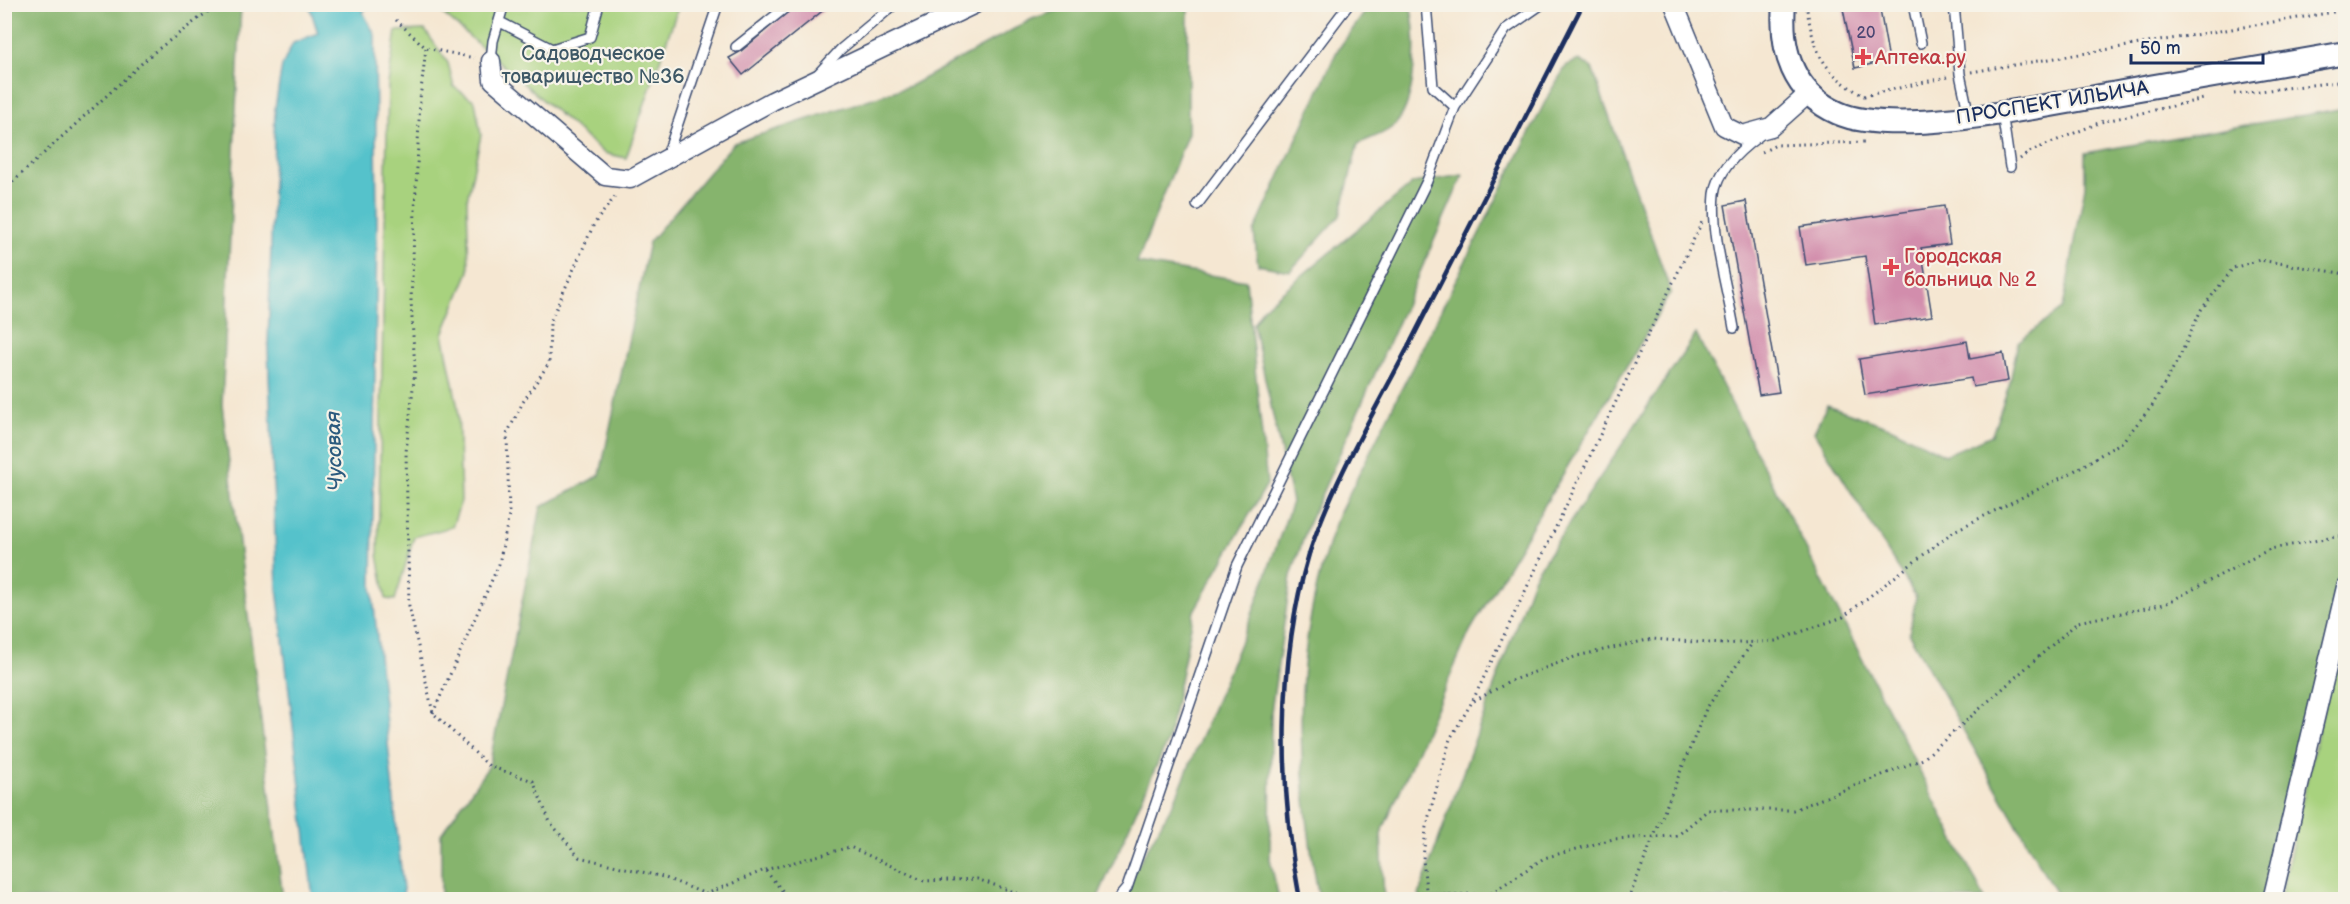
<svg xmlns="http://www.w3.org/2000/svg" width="2350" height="904" font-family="'Balsamiq Sans',sans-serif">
	<rect width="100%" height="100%" fill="#f7f3e8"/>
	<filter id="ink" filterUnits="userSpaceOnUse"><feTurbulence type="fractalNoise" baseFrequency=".0167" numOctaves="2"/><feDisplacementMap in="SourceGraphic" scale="12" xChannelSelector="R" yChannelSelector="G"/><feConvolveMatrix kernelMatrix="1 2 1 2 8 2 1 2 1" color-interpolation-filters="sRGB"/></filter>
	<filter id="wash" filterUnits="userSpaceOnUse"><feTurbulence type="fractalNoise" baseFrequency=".008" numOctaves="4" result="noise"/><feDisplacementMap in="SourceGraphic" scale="24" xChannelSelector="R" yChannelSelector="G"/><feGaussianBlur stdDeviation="1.35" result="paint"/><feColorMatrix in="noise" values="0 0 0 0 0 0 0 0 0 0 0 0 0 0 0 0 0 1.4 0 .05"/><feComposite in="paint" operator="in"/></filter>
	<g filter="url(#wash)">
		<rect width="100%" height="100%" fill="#f5e7d2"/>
		<path fill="#a8d27e" stroke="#62806e" stroke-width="1.5" d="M433,5H679L626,158L604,153Z
			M425,30L448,63L454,87L475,101L481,135L467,200L469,271L443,334L458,408L461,501L452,527L414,537L395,600L386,599L378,555L388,84L396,31Z
			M2345,613V899H2280Z"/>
		<path fill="#86b46d" stroke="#507266" stroke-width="1.5" d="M5,4L241,5L222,405L283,899H5Z
			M1076,4L1188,5V133L1137,263L1246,281L1267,484L1194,611L1168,740L1097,899H441V834L489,766L541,507L600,475L649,242L734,143L910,86L1032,19Z
			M1370,5H1410C1418,33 1418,109 1391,128C1382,135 1368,139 1358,144L1340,216L1290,271L1258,265L1254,232L1337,51Z
			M1579,60L1592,68L1671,292L1470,631L1381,834L1384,899H1319C1295,766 1290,645 1338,516L1550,92L1567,65Z
			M2345,108V569L2266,899H2059L1909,634L1916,597L1814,432L1827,405L1892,428L1945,455L1992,435L2010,382L2018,342L2063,308L2085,186V153Z
			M1463,175L1308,525L1291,576L1271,712L1270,859L1279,899L1118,900L1175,800L1253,612L1292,502L1253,324L1263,308L1413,183Z
			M1696,334L1985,899H1421L1419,894L1534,576Z"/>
		<path fill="#54c2cb" stroke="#387894" stroke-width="1.5" d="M309,5H369L363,12L375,35L377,225L372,587L404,899H313L277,588L268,347L275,108L282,66L293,43L318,33Z"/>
		<g id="blocks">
			<path fill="#d28dac" d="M797,4H831L743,75L729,58L740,52Z
				M1842,4H1879L1889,60L1855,68Z
				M1746,201L1779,392L1759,395L1725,205Z
				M1944,206L1950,244L1921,248L1932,316L1875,325L1865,256L1806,265L1800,227Z
				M1967,341L1970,359L2003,353L2008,381L1973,387L1971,378L1865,395L1859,359Z"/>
		</g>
	</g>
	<g filter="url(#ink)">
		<use href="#blocks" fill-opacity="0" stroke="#3c4b6f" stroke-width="1.5"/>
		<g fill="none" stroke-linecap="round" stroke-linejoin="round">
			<defs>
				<path id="service" d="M1426,4L1433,87L1455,107
					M1913,4L1921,43
					M1954,4L1960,74L1969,116
					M500,22L552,49L590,37L599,4
					M736,47L790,4
					M491,61L493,41L504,4
					M817,75L841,49L895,4
					M2002,112L2010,167
					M667,156L718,4
					M1197,205L1349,4
					M1734,328C1727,287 1711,235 1715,194C1718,169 1741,149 1759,136
					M1117,900L1127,888L1237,566L1427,181L1455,107L1506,29L1542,4"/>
				<path id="minor" d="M1674,4L1724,126L1742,135L1771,127L1808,94
					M491,61L493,80L605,176L630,179L772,101L975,4
					M2272,900L2346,587"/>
				<path id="tertiary" d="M1784,4C1780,51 1793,93 1838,113C1896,139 2052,104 2117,93C2193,79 2269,66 2346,53"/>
			</defs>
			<use href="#service" stroke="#3c4b6f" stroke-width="12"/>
			<use href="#minor" stroke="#3c4b6f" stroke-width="21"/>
			<use href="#tertiary" stroke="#3c4b6f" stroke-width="26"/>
			<path stroke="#3c4b6f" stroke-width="3" stroke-dasharray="1.5 4.5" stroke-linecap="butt" d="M1806,4C1814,51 1821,72 1864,96L1947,77
				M396,20L426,48L474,58
				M426,48L420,99L411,301L415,370L406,452L409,606L433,713L489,766L533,781L550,822L579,857L663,877L706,894L765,870L790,900
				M1971,72L2346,10
				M2234,94L2346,81
				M1762,152L1776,145L1864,142
				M2020,159L2029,152L2101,122L2204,99
				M4,190L153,53L218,4
				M1473,700L1702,222
				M433,713L499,564L509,515L507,434L523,402L549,363L550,322L594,224L617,194
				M765,870L850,847L924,881L977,879L1037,900
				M1305,900H1309
				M1408,900L1426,895L1490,894L1544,858L1613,839L1677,836L1708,810H1793L1923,759L2078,622L2165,604L2270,549L2346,535
				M1427,900L1423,859L1426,827L1450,739L1472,702L1513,680L1577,656L1652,639L1723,644L1775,641L1843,617L1954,531L2069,474L2122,442L2152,406L2180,356L2201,310L2233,268L2260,260L2346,274
				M1628,900L1706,709L1753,642"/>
			<use href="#service" stroke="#fff" stroke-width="9"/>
			<use href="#minor" stroke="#fff" stroke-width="18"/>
			<use href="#tertiary" stroke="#fff" stroke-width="22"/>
			<path stroke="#1b2f5e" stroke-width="4.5" d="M1300,900C1279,791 1277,661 1309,554C1332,483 1372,416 1407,349C1465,234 1524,119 1583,4"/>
		</g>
	</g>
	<g fill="#e0444e" stroke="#f7f3e8" stroke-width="2">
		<path d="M1860 48h6v6h6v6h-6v6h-6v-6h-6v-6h6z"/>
		<path d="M1888 258h6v6h6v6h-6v6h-6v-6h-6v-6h6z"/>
	</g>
	<g text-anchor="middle" stroke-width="4.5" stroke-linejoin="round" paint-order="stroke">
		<g font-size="16" fill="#494672">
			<text x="1866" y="38">20</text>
		</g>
		<g font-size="20" fill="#3e5866" stroke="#f7f3e8">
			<text x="593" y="60">Садоводческое<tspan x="593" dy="23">товарищество №36</tspan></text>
		</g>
		<g font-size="20" fill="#be3a42" stroke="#f7f3e8" text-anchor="start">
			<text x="1875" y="64">Аптека.ру</text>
			<text x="1904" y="263">Городская<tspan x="1904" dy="23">больница № 2</tspan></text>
		</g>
		<g font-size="20" fill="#1b2f5e" stroke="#f7f3e8">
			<text transform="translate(2052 102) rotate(-9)" y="7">ПРОСПЕКТ ИЛЬИЧА</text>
		</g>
		<g font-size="21" font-style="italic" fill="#2c5b7f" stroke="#f7f3e8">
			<text transform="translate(334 451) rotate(-92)" y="7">Чусовая</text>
		</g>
	</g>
	<rect width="2350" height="904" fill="none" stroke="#f7f3e8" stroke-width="24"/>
	<path d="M2131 54v9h132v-9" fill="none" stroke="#1b2f5e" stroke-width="3"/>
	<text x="2140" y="54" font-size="18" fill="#1b2f5e" stroke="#f7f3e8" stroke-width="4.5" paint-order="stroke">50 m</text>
</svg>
